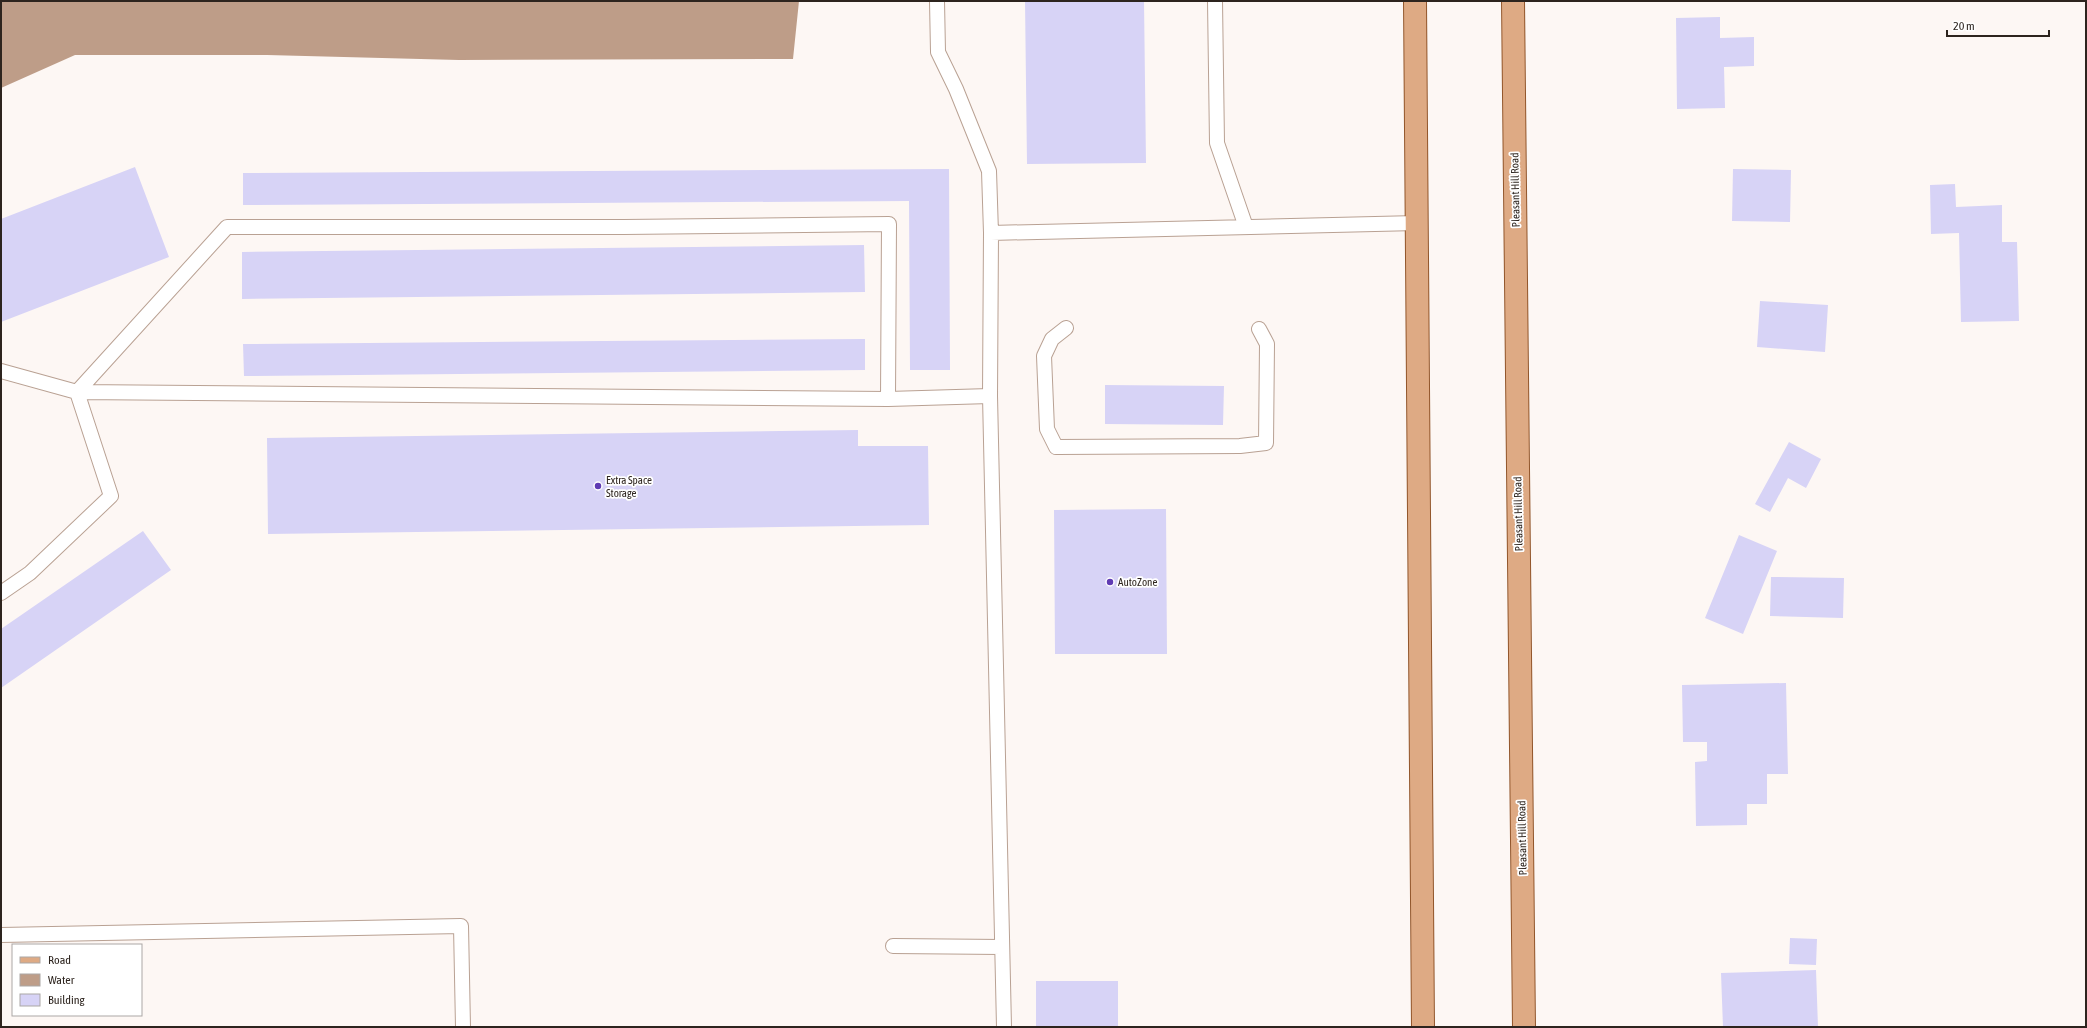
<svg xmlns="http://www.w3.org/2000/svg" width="2087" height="1028" font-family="'Asap Condensed',sans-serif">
	<rect width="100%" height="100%" fill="#fdf7f4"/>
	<path fill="#be9d88" d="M1,1H799L793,59L459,60L267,55H75L1,88Z"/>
	<path fill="#d7d3f6" d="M1025,1H1144L1146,163L1027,164Z
		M1720,17V38L1754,37V66L1724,67L1725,108L1677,109L1676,18Z
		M135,167L169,257L1,322V219Z
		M949,169L950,370H910L909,201L243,205V173Z
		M1733,169L1791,170L1790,222L1732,221Z
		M1955,184L1956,207L2002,205V242H2017L2019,321L1961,322L1959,233L1931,234L1930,185Z
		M864,245L865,292L242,299V252Z
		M1760,301L1828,305L1825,352L1757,347Z
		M865,339V370L244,376L243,344Z
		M1105,385L1224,386L1223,425L1105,424Z
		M858,430V446H928L929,525L268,534L267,438Z
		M1789,442L1821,459L1806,488L1788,478L1770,512L1755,504Z
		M1166,509L1167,654H1055L1054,510Z
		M143,531L171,570L1,688V629Z
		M1739,535L1777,551L1743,634L1705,618Z
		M1771,577L1844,578L1843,618L1770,616Z
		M1786,683L1788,774H1767V804H1747V825L1696,826L1695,762L1707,761V742H1683L1682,685Z
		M1790,938L1817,939L1816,965L1789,964Z
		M1816,970L1818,1027H1723L1721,973Z
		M1036,981H1118V1027H1036Z"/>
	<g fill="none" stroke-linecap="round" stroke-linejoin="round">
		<defs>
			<path id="lane" d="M937,1L938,52L956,89L989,171L991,233
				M1215,1L1217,143L1246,227
				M1066,328L1052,339L1044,356L1047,429L1056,447L1240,446L1266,443L1267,344L1259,329
				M1,371L77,392L888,399L990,396
				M77,392L227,227H624L889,224L888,399
				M1,593L30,573L111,496L77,392
				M1,935L461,926L463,1027
				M893,946L1002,947
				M1004,1027L990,396L991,233L1417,223"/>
			<path id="primary" d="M1415,1L1423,1027
				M1513,1L1524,1027"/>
		</defs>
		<use href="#lane" stroke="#b9a193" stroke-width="16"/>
		<use href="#primary" stroke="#92562b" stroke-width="24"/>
		<use href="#lane" stroke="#fff" stroke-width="14"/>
		<use href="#primary" stroke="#deaa84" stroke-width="22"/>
	</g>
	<g fill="#5f3bb3" stroke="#fff" stroke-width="1.5">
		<circle cx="598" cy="486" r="4"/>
		<circle cx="1110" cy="582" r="4"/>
	</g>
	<g text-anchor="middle" stroke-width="3.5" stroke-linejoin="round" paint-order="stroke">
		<g font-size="11" fill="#2d241e" stroke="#fff">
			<text transform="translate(1515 190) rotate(-91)" y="4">Pleasant Hill Road</text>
			<text transform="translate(1518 514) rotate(-91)" y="4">Pleasant Hill Road</text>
			<text transform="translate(1522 838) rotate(-91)" y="4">Pleasant Hill Road</text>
		</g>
		<g font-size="11" fill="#2d241e" stroke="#fff" text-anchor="start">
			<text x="606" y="484">Extra Space<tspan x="606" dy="13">Storage</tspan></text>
			<text x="1118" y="586">AutoZone</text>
		</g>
	</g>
	<rect width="2087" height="1028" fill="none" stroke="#2d241e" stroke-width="4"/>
	<rect x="12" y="944" width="130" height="72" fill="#ffffff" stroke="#aba7a5"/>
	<rect x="20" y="957" width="20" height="6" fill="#deaa84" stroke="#aba7a5"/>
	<text x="48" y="964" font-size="12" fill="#2d241e">Road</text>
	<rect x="20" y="974" width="20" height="12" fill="#be9d88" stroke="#aba7a5"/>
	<text x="48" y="984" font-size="12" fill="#2d241e">Water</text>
	<rect x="20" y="994" width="20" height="12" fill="#d7d3f6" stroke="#aba7a5"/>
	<text x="48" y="1004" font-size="12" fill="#2d241e">Building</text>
	<path d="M1947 30v6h102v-6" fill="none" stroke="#2d241e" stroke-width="2"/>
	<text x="1953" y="30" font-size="12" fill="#2d241e" stroke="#ffffff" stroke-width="3" paint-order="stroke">20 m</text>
</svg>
